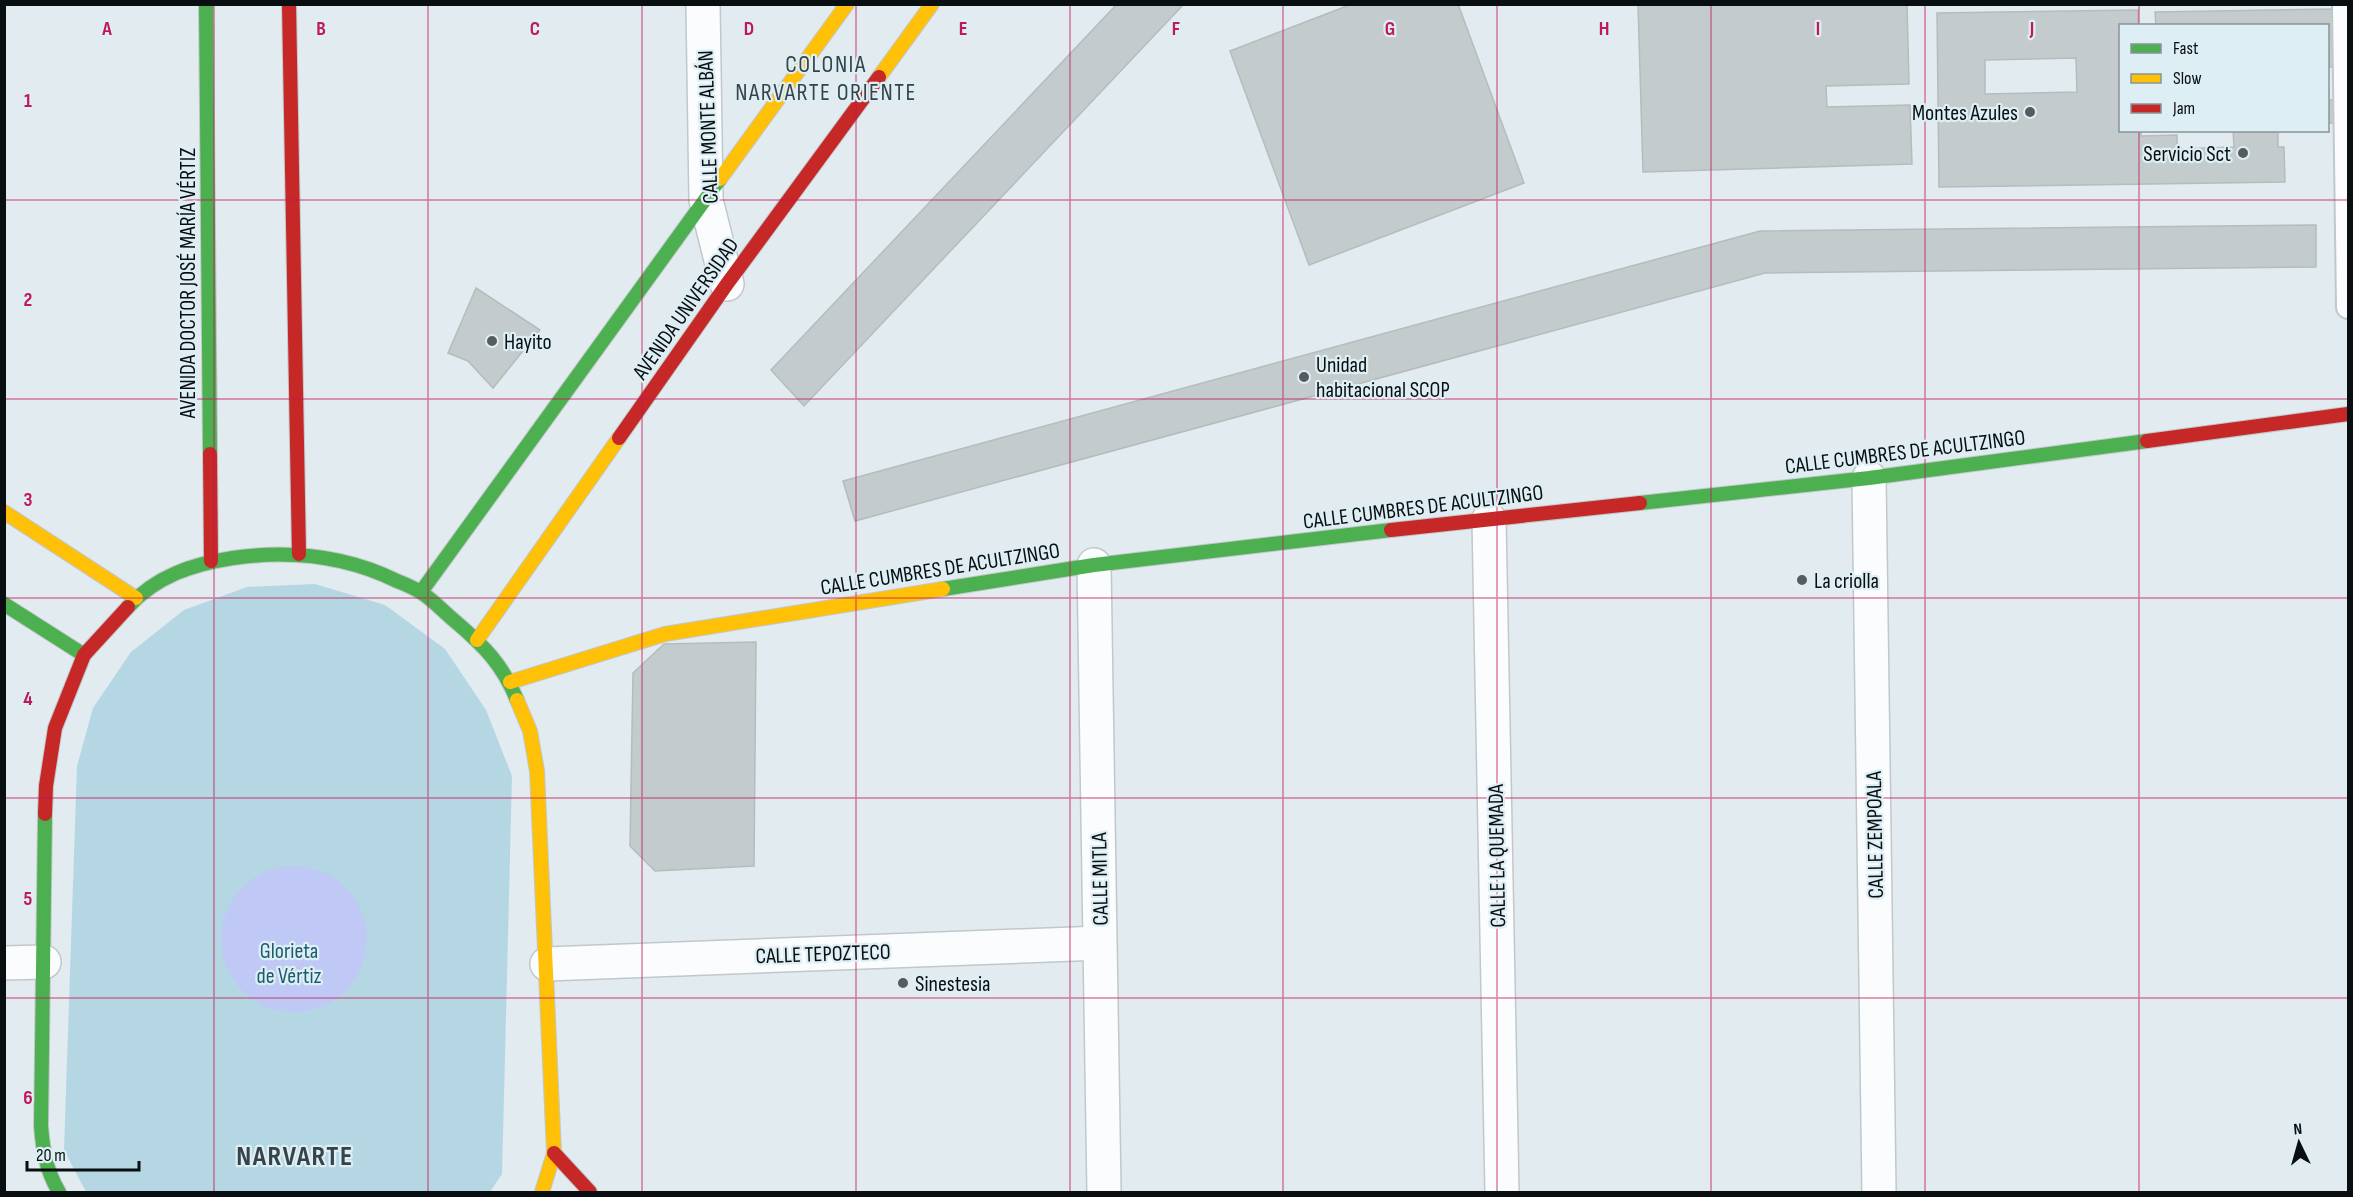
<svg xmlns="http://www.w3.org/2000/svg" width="2353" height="1197" font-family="'Sofia Sans Condensed',sans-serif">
	<rect width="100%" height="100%" fill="#e2ebef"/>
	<path fill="#b4d7e3" d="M315,584L385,605L445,649L486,710L512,776L502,1174L490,1192H86L64,1150L77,766L93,708L131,652L184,610L247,587Z"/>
	<path fill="#c0c9f5" d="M221 939a73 73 0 1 1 146 0a73 73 0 1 1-146 0Z"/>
	<path fill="#c3cbcc" stroke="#b5bcbe" stroke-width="1.5" fill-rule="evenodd" d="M1117,4H1184L804,406L771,370Z
		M1352,4H1458L1524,183L1309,265L1230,51Z
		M1638,4H1907L1909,84L1826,86L1827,107L1910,105L1912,164L1643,172Z
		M2334,9L2335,67H2328V26H2156L2155,12Z
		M2138,10V26H2120V130H2141V136L2177,135V149L2234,147L2233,130H2278V147H2284L2285,182L1939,187L1937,13ZM2076,58L2077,92L1985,94V60Z
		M2328,100H2338V123H2328Z
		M2316,225V267L1765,273L855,521L843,481L1760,231Z
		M476,288L540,330L493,388L468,361L448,353Z
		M756,642L754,866L655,871L630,846L633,673L664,644Z"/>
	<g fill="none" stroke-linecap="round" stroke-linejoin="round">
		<defs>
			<path id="lane" d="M2344,4L2348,307"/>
			<path id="street" d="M703,4L706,200L727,284
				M1869,478L1879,1192
				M1489,519L1502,1192
				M1094,565L1104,1192
				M4,963L44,962
				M547,964L1100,943"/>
			<path id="fast" d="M206,4L210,454
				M1640,503L1869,478L2147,441
				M943,589L1094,565L1391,530
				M421,592L720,179
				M4,604L84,655
				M128,607C156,576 193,564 233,558C289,550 346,556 397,581C405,584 414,588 422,593C434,601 445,613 456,622C484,646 503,665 517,700
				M45,814L41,1126C43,1151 46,1170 59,1192"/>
			<path id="slow" d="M879,77L932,4
				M720,179L847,4
				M4,512L136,598
				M477,640L619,438
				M510,682L665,634L943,589
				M517,700L530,731L537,771L554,1153L542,1192"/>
			<path id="jam" d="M289,4L299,554
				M619,438L727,284L879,77
				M2147,441L2348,414
				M210,454L211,561
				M1391,530L1640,503
				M45,814L46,786L55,728L84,655L128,607
				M554,1153L590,1192"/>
		</defs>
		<use href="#lane" stroke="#c1c8cb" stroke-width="26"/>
		<use href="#street" stroke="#c1c8cb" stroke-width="36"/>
		<use href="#fast" stroke="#c1c8cb" stroke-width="16"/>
		<use href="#slow" stroke="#c1c8cb" stroke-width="16"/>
		<use href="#jam" stroke="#c1c8cb" stroke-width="16"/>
		<use href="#lane" stroke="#fbfcfd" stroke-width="22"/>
		<use href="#street" stroke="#fbfcfd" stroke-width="33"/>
		<use href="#fast" stroke="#4caf50" stroke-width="14"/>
		<use href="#slow" stroke="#ffc107" stroke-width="14"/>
		<use href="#jam" stroke="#c62828" stroke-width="14"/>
	</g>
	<path fill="none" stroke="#c2185b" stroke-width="1.5" stroke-opacity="0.55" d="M214,4V1192M428,4V1192M642,4V1192M856,4V1192M1070,4V1192M1283,4V1192M1497,4V1192M1711,4V1192M1925,4V1192M2139,4V26M2139,130V1192M4,200H2348M4,399H2348M4,598H2348M4,798H2348M4,998H2348"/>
	<g fill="#555b5e" stroke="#ddeef4" stroke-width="2">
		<circle cx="2030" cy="112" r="6"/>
		<circle cx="2243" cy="153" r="6"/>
		<circle cx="492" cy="341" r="6"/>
		<circle cx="1304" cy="377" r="6"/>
		<circle cx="1802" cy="580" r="6"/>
		<circle cx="903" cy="983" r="6"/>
	</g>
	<g text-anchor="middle" stroke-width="4.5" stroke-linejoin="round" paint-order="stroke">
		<g font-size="22" fill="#090e10" stroke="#ddeef4" text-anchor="start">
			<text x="2018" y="120" text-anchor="end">Montes Azules</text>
			<text x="2231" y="161" text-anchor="end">Servicio Sct</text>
			<text x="504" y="349">Hayito</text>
			<text x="1316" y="372">Unidad<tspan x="1316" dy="25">habitacional SCOP</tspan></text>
			<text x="1814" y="588">La criolla</text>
			<text x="915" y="991">Sinestesia</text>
		</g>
		<g font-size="22" fill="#090e10" stroke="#ddeef4">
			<text transform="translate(707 127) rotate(-92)" y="8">CALLE MONTE ALBÁN</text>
			<text transform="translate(187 283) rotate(-90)" y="8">AVENIDA DOCTOR JOSÉ MARÍA VÉRTIZ</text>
			<text transform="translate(685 308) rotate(-55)" y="8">AVENIDA UNIVERSIDAD</text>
			<text transform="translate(1905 451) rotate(-7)" y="8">CALLE CUMBRES DE ACULTZINGO</text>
			<text transform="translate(1423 506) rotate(-7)" y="8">CALLE CUMBRES DE ACULTZINGO</text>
			<text transform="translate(940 568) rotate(-9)" y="8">CALLE CUMBRES DE ACULTZINGO</text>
			<text transform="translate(1874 835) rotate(-91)" y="8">CALLE ZEMPOALA</text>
			<text transform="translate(1496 856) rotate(-91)" y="8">CALLE LA QUEMADA</text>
			<text transform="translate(1099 879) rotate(-91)" y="8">CALLE MITLA</text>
			<text transform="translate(823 953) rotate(-2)" y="8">CALLE TEPOZTECO</text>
		</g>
		<g font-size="22" fill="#1b5c6f" stroke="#ddeef4">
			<text x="289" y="958">Glorieta<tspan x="289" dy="25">de Vértiz</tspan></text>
		</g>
		<g font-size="24" letter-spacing="1.5" fill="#364449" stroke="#ddeef4">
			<text x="826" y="72">COLONIA<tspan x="826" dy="28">NARVARTE ORIENTE</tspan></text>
		</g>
		<g font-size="28" font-weight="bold" letter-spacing="1.5" fill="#364449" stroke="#ddeef4">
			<text x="295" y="1165">NARVARTE</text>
		</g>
	</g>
	<g font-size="20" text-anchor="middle" font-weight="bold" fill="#c2185b" stroke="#ddeef4" stroke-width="4.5" stroke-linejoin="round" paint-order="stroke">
		<text x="107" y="35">A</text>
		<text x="321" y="35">B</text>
		<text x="535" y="35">C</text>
		<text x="749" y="35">D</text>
		<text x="963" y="35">E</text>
		<text x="1176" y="35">F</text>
		<text x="1390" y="35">G</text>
		<text x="1604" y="35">H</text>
		<text x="1818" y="35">I</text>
		<text x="2032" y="35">J</text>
		<text x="28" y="107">1</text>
		<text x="28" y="306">2</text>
		<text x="28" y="506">3</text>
		<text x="28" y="705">4</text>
		<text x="28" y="905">5</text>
		<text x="28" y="1104">6</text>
	</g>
	<rect width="2353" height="1197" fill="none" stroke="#090e10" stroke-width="12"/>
	<rect x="2119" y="24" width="210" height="108" fill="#ddeef4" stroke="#889499" stroke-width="1.5"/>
	<rect x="2131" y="44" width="30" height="9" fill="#4caf50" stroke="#889499" stroke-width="1.5"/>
	<text x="2173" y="54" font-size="18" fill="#090e10">Fast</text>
	<rect x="2131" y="74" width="30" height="9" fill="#ffc107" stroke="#889499" stroke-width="1.5"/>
	<text x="2173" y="84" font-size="18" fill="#090e10">Slow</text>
	<rect x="2131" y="104" width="30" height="9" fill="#c62828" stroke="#889499" stroke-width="1.5"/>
	<text x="2173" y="114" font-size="18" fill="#090e10">Jam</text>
	<g transform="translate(2299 1143) rotate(355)" stroke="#ddeef4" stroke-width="4.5" paint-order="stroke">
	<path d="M0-4.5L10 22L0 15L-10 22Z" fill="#090e10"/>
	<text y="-9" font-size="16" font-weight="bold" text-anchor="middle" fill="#090e10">N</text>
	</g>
	<path d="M27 1161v9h112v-9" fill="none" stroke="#090e10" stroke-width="3"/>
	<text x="36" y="1161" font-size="18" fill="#090e10" stroke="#ddeef4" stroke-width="4.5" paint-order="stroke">20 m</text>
</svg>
